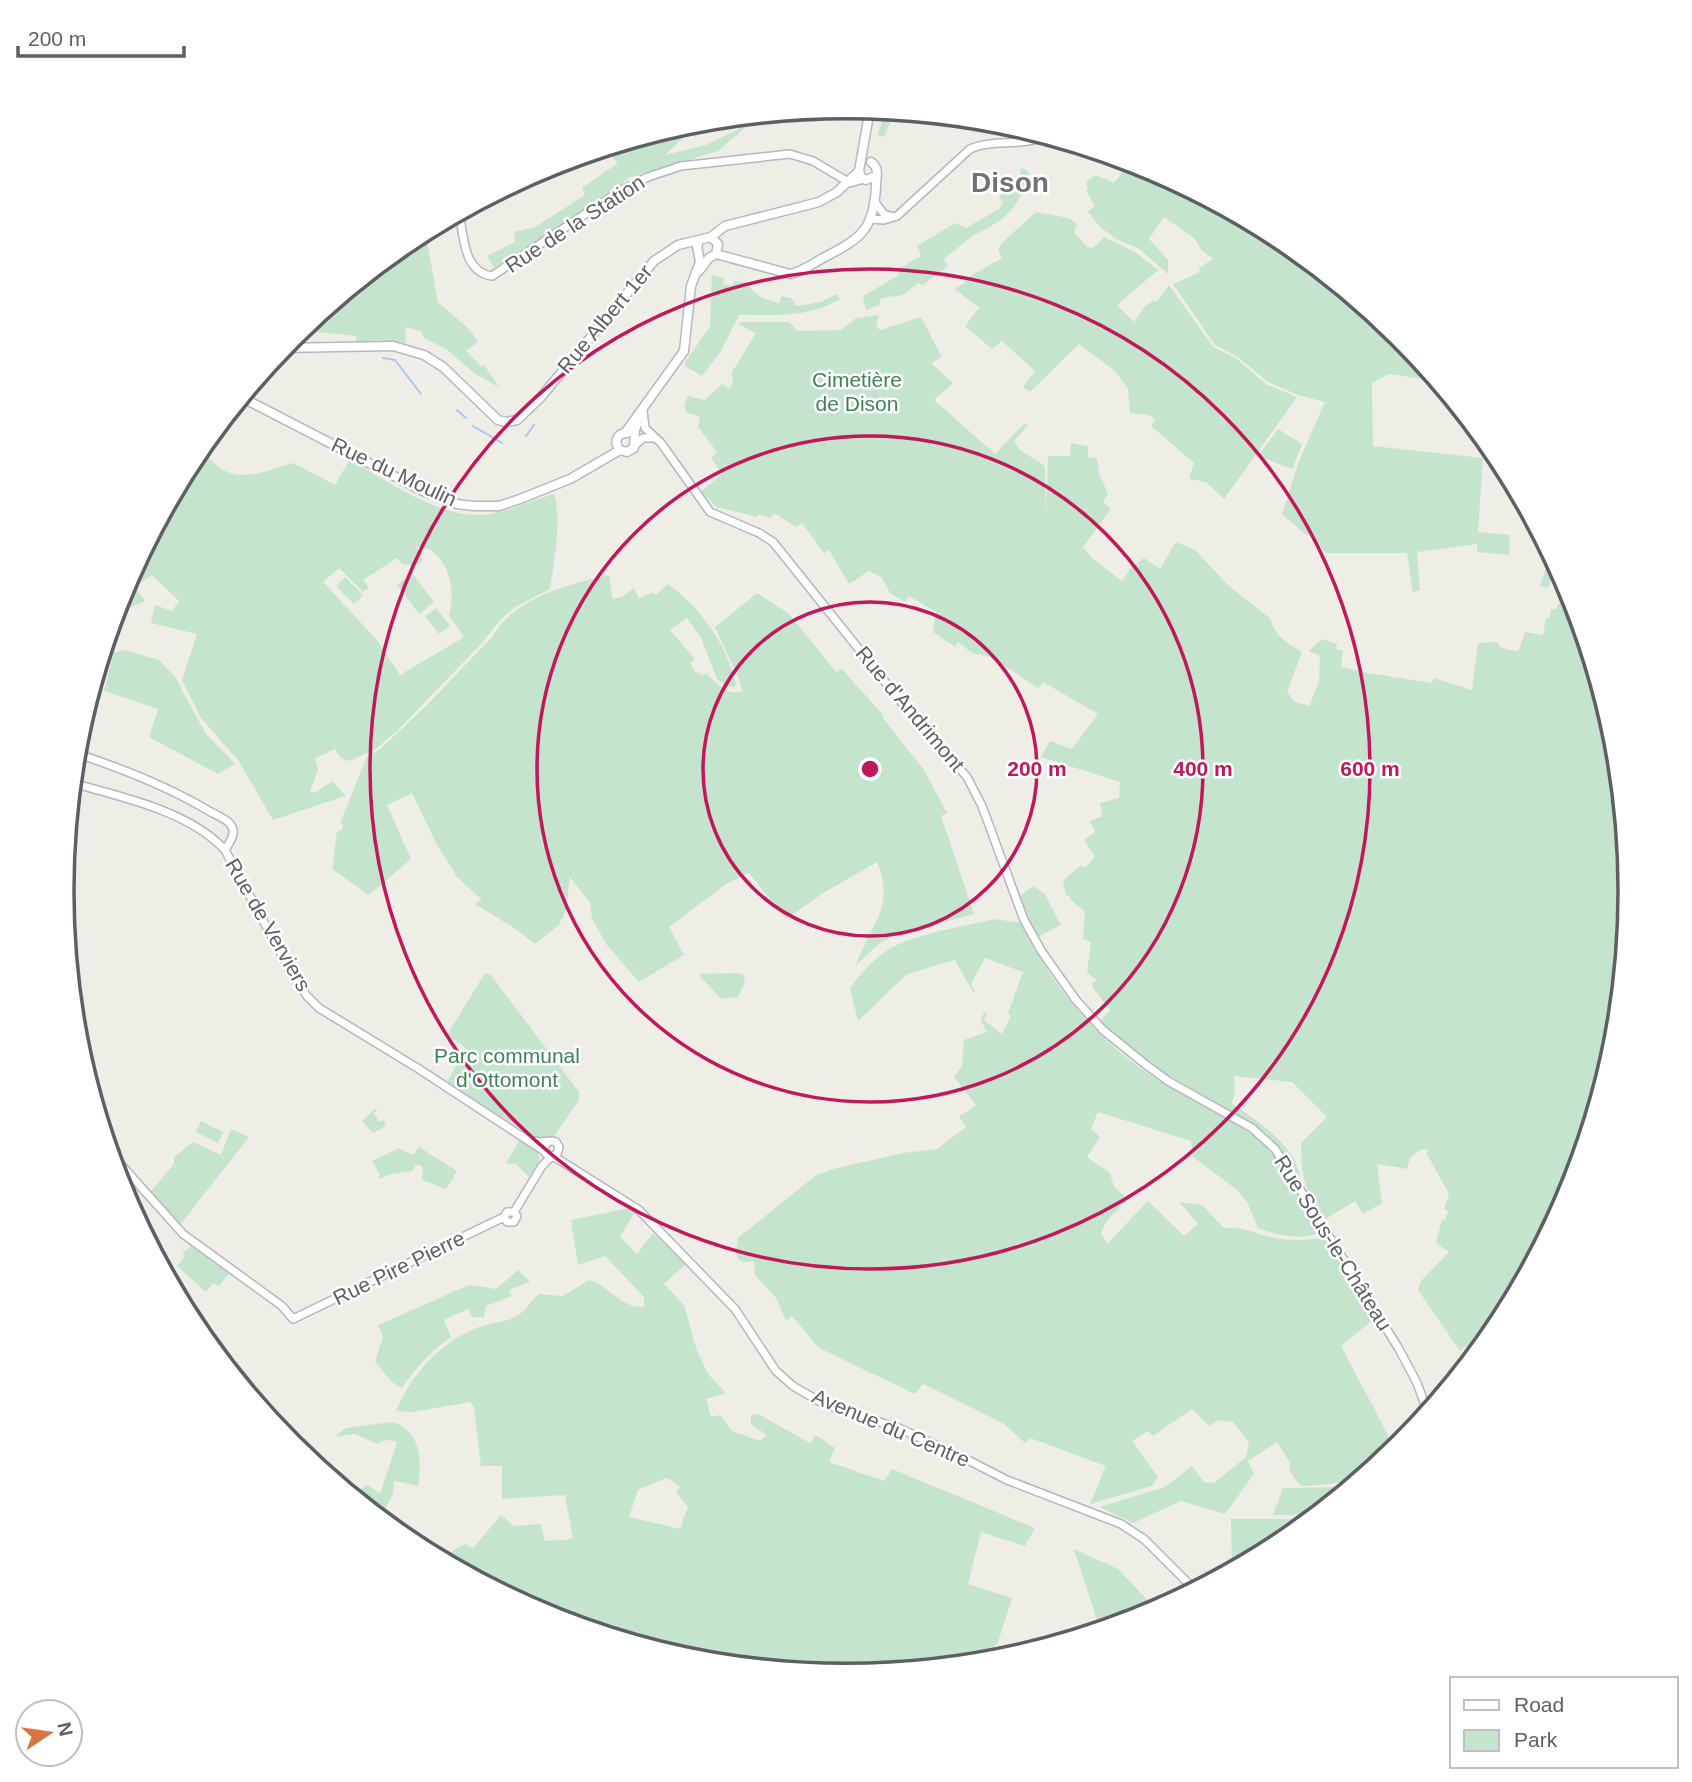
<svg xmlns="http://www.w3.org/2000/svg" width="1692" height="1782" font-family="Helvetica,sans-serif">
	<rect width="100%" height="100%" fill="#eeeee6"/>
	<path fill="#c5e4cd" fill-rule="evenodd" d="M887,110L895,111L884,137L877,135Z
		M731,118L697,125L665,155L706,145L749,124L718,151L629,178L523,251L494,268L487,256L515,242L514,232L535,227L585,195L582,188L618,163L605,150H597L693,121Z
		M1131,161L1147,166L1282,239L1401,336L1438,381L1389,374L1372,383L1373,446L1483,458L1478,532L1510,535L1509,555L1477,552V544L1417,552L1420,590L1413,592L1407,553H1325L1313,536L1305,534L1282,514L1299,461L1325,402L1298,395L1268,382L1238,357L1215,345L1173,284L1200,272L1199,268L1213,259L1202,251L1194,238L1164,217L1149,239L1168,260V274L1138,248L1118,240L1101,228L1088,212L1095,206L1086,191L1088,189L1086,182L1095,175L1114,183Z
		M1021,167L1029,172L1027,177L1030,181L1013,208L1001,220L971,237L944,259L948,266L923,285L918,283L903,295L881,298L879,305L866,310L863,296L899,275L897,270L921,256L917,246L955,223L966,228L999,209L1003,202L999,197L1020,175Z
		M1036,212L1069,218L1077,224L1074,232L1087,247L1093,248L1104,237L1135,252L1158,270L1117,305L1134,322L1145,306L1154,300L1157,302L1169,285L1213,347L1236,358L1266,384L1297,397L1224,499L1206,482L1189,479L1194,463L1151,426L1155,420L1149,415L1130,413L1128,389L1115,371L1079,344L1030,392L1023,387L1035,371L1002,341L992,349L965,326L979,308L955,289L966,282L965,279L1002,258L998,249L1005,240Z
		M425,230L438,302L470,330L478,342L466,351L482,367L484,365L500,388L474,373L446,349L424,338L421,331L405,327L406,343L378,340L357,342L356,336L299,330L410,238Z
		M712,275L724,278L723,284L732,286L734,281L745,282C755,295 764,300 779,303L782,296L791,298L797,306L821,302L836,294L840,299C811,318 772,315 739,315L721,351L702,376L685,366V362L710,327Z
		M879,315L876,326L880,330L921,317L942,357L931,363L953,383L934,400L995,454L1025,423L1028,425L1014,441L1020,450L1045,466L1046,515L1048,456H1070L1071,443L1088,446V457L1097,458L1099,473L1108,494L1103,502L1111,509L1083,547L1093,559L1122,581L1130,569L1144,558L1160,569L1176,542L1195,550L1230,587L1271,619C1272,634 1290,645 1302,652L1287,692L1295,702L1309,706L1319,682L1320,656L1309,651L1322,639L1337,644L1336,649L1343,651L1341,667L1367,673L1432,683L1434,678L1472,690L1478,643L1497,642L1500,647L1518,652L1525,632L1543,635L1546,618H1549L1551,609H1556L1560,601L1576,607L1616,738L1631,891L1616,1044L1571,1192L1498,1327L1488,1340L1481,1335L1460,1351L1418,1290L1421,1281L1449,1252L1436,1243L1442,1219L1445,1220L1448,1211L1444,1209L1449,1194L1427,1154L1429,1150L1421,1149L1410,1158L1407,1169L1377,1164L1382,1203L1363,1214L1355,1201L1324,1220C1305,1190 1301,1179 1301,1143L1327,1117L1292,1082L1234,1076L1235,1094L1231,1103C1256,1120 1293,1143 1300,1175L1296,1176L1267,1135L1235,1113L1153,1067L1127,1047L1100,1021L1110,1010L1093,988L1092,983L1097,981L1087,972L1091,942L1083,939L1085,912L1070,899V896H1066L1063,881L1081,865L1085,868L1095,857L1084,840L1095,832L1090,821L1102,816L1100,803L1119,798L1120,782L1041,757L1050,741L1072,749L1098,714L1043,682L1038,688L991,657L972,653L958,642L955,647L933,632L936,612L909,596L905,602L890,593L882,578L869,571L849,584L829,550L824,553L802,523L796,527L774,513L771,518L759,514L757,517L716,507L701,491L722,474L711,458L717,452L698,427L700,420L698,416L686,412L684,405L688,396L705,400L722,384L730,389L733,382L732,372L756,333L739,325L740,322H789L797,331L841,330L856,318Z
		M1278,429L1302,444L1292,469L1258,456Z
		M199,449C207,456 216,466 225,471C246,481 272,469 293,463L335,485L350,459C382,479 436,514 474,515C500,516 529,501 554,494C562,521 554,561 550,589L515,607L501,619L482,643L399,729L377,748L350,761L341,758L335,749L315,758L318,770L310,791L315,793L332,781L346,796L273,820L238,760L201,718L182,680L197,634L151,623L155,605L172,611L179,601L152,575L135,587L145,601L123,611L116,608L121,590ZM416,546C421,548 429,548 433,552C451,565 455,595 449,615L464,637L400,675L376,639L323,582L339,568L363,592L369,588L363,580L397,558L403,564L418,565L423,560Z
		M1551,553L1556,563L1548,588L1540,586Z
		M412,573L434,602L419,614L397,585Z
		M609,575L613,599L623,596L634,588L639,599L653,592L656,595L668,584C701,608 726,643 736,684L734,687H728L717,679L701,638L687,618L670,630L695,659L690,663L696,673L699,672L702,675L706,673C716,683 727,696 742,691L740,681L715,627L757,593L789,614L836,672L842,669L884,716L883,718L924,770L947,813L941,816L974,914L894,936L880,943L856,965C870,924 896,908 877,862L825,892L786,919L749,873L726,884L669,927L684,955L639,982L606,944L592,918L590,903L570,877L566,910L559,925L535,944L514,928L475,904L481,899L457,877L436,843L412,793L387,805L411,859L369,895L332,869L337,832L342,829L343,824L340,823L367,756L379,750L426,706L492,637C515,597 567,585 609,575Z
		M345,577L363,595L354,604L336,586Z
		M436,608L450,626L439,634L425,616Z
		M125,650L159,660L175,677L206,734L235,764L218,774L149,737L158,709L104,691L114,652Z
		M1033,886L1045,894L1061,925L1038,937L1027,919L1029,918L1026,911L1024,913L1019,897Z
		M995,919L1021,923C1048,980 1092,1034 1143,1070C1183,1098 1230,1113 1266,1147C1285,1166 1308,1207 1322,1231C1303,1242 1277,1235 1258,1228L1247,1202L1236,1189L1193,1157L1191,1141L1098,1112L1091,1129L1100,1137L1087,1157L1110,1173L1114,1187L1128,1199L1106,1222L1101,1233L1107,1244L1148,1201L1184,1236L1198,1224L1179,1202L1202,1205L1224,1228C1248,1227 1252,1233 1274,1238C1291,1241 1308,1240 1325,1238L1374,1319L1341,1346L1396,1450C1360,1479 1351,1484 1304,1486L1299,1484L1289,1470L1291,1464L1277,1442L1248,1461L1254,1474L1225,1514L1181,1501L1133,1523L1099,1507L1165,1487L1192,1466L1204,1482L1214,1483L1246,1457L1249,1443L1233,1422L1218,1420L1209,1426L1192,1409L1153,1436L1148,1431L1132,1441L1158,1477L1152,1486L1090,1504L1106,1466L1030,1438L1025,1443L1003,1423L923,1384L915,1394L819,1348L792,1316L786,1321L776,1298L755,1275L754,1261L744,1262L738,1259L736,1251L738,1238L815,1176L833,1169L903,1153L937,1149L966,1127L959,1117L976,1105L954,1077L962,1066L964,1040L987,1032L981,1021L984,1012L987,1013L984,1020L1002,1034L1011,1016L1008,1013L1023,972L985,958L971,984L975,992H973L955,960L907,974L858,1021L850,988C860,974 875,958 889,949C915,934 965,926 995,919Z
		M485,973L491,975L579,1092V1100L555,1135L541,1142L447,1082L466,1048L447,1035Z
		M733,973L743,974L745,982L738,997L721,999L698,974Z
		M376,1108L377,1111L374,1113L379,1122L383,1120L386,1126L373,1133L362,1121Z
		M201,1121L223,1132L218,1143L196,1132Z
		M231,1129L249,1137L180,1225L151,1191L174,1164V1157L193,1142L221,1155Z
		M520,1140C540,1153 547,1156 529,1177L516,1164L506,1163Z
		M419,1147L457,1171L446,1189L422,1180L423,1168L420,1165H416L412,1171L391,1174L379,1179L380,1175L372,1161L399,1148L413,1155Z
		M629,1208L635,1212L620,1237L637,1254L653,1233L686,1264L664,1284L684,1305L697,1351L708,1374L726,1393L706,1399L711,1417L720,1415L732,1431L760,1441L767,1435L751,1424V1415L758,1414L810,1443L816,1435L835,1448L829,1462L884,1481L892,1469L1035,1528L1025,1546L981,1532L968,1584L1012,1598L998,1642L982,1662L846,1676L693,1661L545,1616L438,1559L465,1544L473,1548L501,1515L514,1526L541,1524L545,1541L573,1539L565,1495L502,1499V1466H481L474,1407L470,1402L413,1412L396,1411C412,1374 440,1342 479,1327C492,1322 508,1323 520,1314C527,1308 532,1300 539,1294L563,1296L589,1280C608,1285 622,1309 644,1307V1297L605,1256L578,1265L571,1220ZM666,1478L680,1486L676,1493L688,1507L680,1529L629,1517L638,1490Z
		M191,1246L230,1272L219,1286L213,1283L206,1292L177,1266L185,1256L182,1253Z
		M518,1270L530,1282L509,1290L512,1296L486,1306L484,1317H472L468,1309L444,1320L451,1337C431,1351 416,1367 402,1388L392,1382L375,1362L383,1337L378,1325L469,1285L496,1289Z
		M177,1296L205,1322L207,1338L204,1340L193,1327Z
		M392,1422C421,1430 422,1460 418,1486L394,1481L393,1494L380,1519L350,1494L368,1485L380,1494L397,1443L395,1441L385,1440L377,1444L355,1434L335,1437L345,1428Z
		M1362,1478L1317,1515H1273L1283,1488L1339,1487Z
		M1231,1519H1312C1291,1536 1259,1565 1232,1565Z
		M1074,1549L1118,1569L1157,1610L1146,1616L1104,1629L1096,1617Z"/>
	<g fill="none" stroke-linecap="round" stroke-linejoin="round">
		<path stroke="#adc3f8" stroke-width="2" d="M383,358L395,360L421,394
			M457,410L466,418
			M473,426L502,443
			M526,436L534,425"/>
		<defs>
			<path id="tertiary" d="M875,202L884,214L894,217
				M459,213C464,236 463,272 492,276L623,189L648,177L681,166L790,154L813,161L850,183L864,179
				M871,219L884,220L897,216L970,149C994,138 1022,148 1046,135
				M643,411L645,428L661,443L710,512L759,533L773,542L906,708L967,777L982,806L1024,920L1042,952L1076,1000L1103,1030L1145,1064L1168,1081L1252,1128L1275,1149L1399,1349L1417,1383L1428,1413
				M635,445L643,438H655
				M75,753C121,768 167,786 209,811C216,815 227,819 231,825C237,833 229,843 225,850
				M72,783C122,797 189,811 225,850L293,976L307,996L319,1008L419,1069L544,1151
				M535,1141C543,1144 549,1139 556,1142L559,1147L557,1154L552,1156L546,1154L544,1148L547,1143
				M108,1150L183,1234L282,1306L293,1319L504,1217L507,1212H514
				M553,1156L639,1210L735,1309L776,1371L793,1386L824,1404L901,1429L960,1456L1007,1480L1121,1524L1144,1539L1195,1590
				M514,1212L542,1166L552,1156
				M504,1217L507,1222H514L517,1216L514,1212"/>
			<path id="secondary" d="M859,171L870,109
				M859,171L861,177L866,180L876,176
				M711,237L718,244L716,254
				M716,254L790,274C802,272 813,263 825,257C861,238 874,230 876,186C876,176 880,168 871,162
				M699,271L709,258L716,254
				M281,348L393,346L424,355L443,367L498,420L506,422L517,420L541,397L654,261L678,245L711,237L725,226L819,202L837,192L859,171
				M241,397L423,491L457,504L474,506H499L520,499L570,479L620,450
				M625,433L684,351L691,286L700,262L697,246L699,241
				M620,450L627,452L634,448L635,430L639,419
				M620,450C613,442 617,433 627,433"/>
		</defs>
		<use href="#tertiary" stroke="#b6b6bb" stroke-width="10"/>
		<use href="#secondary" stroke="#b7b8be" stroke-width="11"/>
		<use href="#tertiary" stroke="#fff" stroke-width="7"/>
		<use href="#secondary" stroke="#fff" stroke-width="8"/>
	</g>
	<g fill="none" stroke="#c2185b" stroke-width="3.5">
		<circle cx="870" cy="769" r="167"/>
		<circle cx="870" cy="769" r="333"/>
		<circle cx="870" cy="769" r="500"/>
	</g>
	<g text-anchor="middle" stroke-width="5" stroke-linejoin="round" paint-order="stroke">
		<g font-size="21" fill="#5e5f65" stroke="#fff">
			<text transform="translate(575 224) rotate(-33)" y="7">Rue de la Station</text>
			<text transform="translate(605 319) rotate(-50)" y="7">Rue Albert 1er</text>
			<text transform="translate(394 472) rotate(25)" y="7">Rue du Moulin</text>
			<text transform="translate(910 709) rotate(50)" y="7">Rue d'Andrimont</text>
			<text transform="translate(268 925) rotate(60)" y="7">Rue de Verviers</text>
			<text transform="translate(1333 1243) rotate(58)" y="7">Rue Sous-le-Château</text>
			<text transform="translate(399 1268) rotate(-26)" y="7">Rue Pire Pierre</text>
			<text transform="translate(891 1428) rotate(23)" y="7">Avenue du Centre</text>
		</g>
		<g font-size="21" fill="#3e8454" stroke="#fff">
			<text x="857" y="387">Cimetière<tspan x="857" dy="24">de Dison</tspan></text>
			<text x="507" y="1063">Parc communal<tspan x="507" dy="24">d'Ottomont</tspan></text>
		</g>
		<g font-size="28" font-weight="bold" fill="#6f7177" stroke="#fff">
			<text x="1010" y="192">Dison</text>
		</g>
	</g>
	<path d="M0 0H1692V1782H0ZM74 891a772 772 0 1 1 1544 0a772 772 0 1 1-1544 0Z" fill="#fff" fill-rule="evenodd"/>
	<path fill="none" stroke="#5e5f65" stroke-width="3.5" d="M74 891a772 772 0 1 1 1544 0a772 772 0 1 1-1544 0Z"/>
	<circle cx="870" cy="769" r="10" fill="#c2185b" stroke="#fff" stroke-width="3.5"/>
	<g font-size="21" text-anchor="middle" font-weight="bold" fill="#c2185b" stroke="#fff" stroke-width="5" stroke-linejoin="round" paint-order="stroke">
		<text x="1037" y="776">200 m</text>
		<text x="1203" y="776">400 m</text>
		<text x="1370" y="776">600 m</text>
	</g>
	<rect x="1450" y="1677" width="228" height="91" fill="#ffffff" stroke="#bfbfc1" stroke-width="2"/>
	<rect x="1464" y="1700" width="35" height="10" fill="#ffffff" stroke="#bfbfc1" stroke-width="2"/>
	<text x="1514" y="1712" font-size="21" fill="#5e5f65">Road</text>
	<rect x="1464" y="1730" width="35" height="21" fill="#c5e4cd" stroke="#bfbfc1" stroke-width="2"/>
	<text x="1514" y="1747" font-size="21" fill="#5e5f65">Park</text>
	<g transform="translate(49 1733) rotate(77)"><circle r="33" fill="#ffffff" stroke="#bfbfc1" stroke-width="2"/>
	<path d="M0-5L12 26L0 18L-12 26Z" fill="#db7540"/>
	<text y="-10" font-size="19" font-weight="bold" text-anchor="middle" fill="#5e5f65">N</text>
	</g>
	<path d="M18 46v10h166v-10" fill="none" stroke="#5e5f65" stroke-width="3.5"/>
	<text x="28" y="46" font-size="21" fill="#5e5f65" stroke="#ffffff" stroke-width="5" paint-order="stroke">200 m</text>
</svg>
